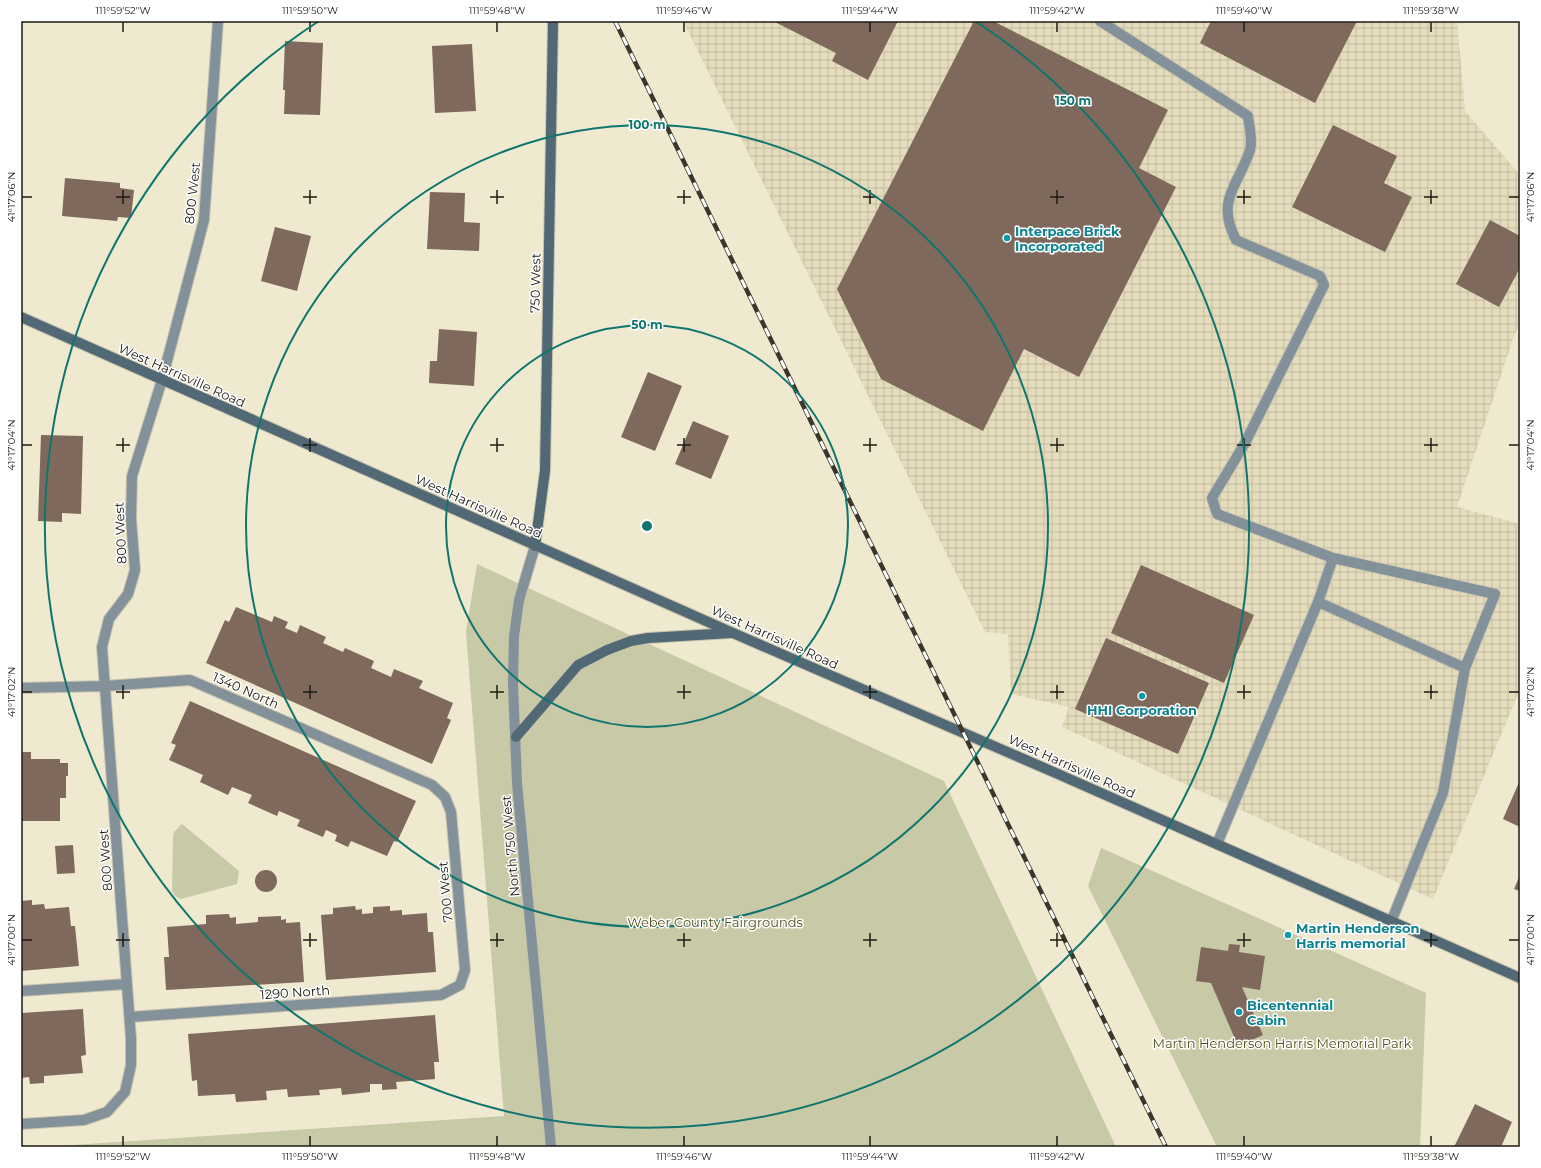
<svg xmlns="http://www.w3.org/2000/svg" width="1541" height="1168" font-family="Montserrat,sans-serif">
	<defs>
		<pattern id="industrial-grid" width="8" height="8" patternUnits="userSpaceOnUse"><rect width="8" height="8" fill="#e4dcbc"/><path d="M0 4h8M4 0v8" fill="none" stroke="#c3bca1"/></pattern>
	</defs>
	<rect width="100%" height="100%" fill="#efe9d0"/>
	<path fill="url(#industrial-grid)" d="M683,21H1457L1465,111L1520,175V325L1514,336L1457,507L1520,524V689L1433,899L1062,727L1069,707L1011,694L1008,634L985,632Z"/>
	<path fill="#c7c9a7" d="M477,564L944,781L1116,1147H43L504,1116L466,632Z
		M182,824L239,871L237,884L181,899L175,896L172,891L173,837L174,832Z
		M1101,848L1426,993L1420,1147H1217L1088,886Z"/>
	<path fill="#7e695c" d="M773,21H898L868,80L832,61L836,53Z
		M974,21H993L1168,110L1139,168L1176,187L1079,377L1024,349L983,431L881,379L837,289Z
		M1211,21H1357L1315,103L1200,43Z
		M285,41L323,43L320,115L284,114L285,90H283Z
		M472,44L476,111L435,113L432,46Z
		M1333,125L1397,156L1384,183L1412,197L1385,252L1292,207Z
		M65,178L120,183V188L134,190L131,218L118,217L117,221L62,216Z
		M430,192L465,193L464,222L480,223L479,251L427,249Z
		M1490,220L1520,236V268L1499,307L1456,284Z
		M275,227L311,236L297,291L261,281Z
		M439,329L477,332L474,386L429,383L430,361H437Z
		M648,372L682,386L655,451L621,437Z
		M693,421L729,436L711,479L675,464Z
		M41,435L83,436L81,514L62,513V522L38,521Z
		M1141,565L1254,615L1224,683L1111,633Z
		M236,607L272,622L274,616L288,622L285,628L297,633L300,625L326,637L323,643L343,652L345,648L374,661L371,668L391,677L394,669L423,681L419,688L453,703L447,718L451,720L432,764L206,663L225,620L229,622Z
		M1106,638L1209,683L1178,754L1075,709Z
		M190,701L416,801L397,842L394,841L387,856L351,841L348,847L335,841L337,835L326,830L323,837L297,826L300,820L279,811L277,816L248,803L252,795L232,787L228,795L200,782L203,775L169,760L176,745L171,743Z
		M21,752H31V759H60V763H68V776H66V798H60V821H21Z
		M1520,780V827L1503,819Z
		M73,845L75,873L57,874L55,846Z
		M255 881a11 11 0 1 1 22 0a11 11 0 1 1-22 0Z
		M1520,875V891L1514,889Z
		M32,900V905L44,904L45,909L69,907L71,926H75L79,966L21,971V901Z
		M355,906L356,910L362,909V914L373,913V907L390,906V911L402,910V915L427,913L428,932H433L436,972L326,980L321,915L333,914V908Z
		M229,914L230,918L236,917V924L258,922V917L281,916V920L286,919V923L300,922L304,982L166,990L164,957H169L167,927L206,924V915Z
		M1229,944L1240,945L1239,952L1265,956L1260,990L1242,987L1263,1035L1238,1046L1211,983L1196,981L1201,947L1228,951Z
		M83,1009L86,1055L81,1056L83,1073L44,1076V1083L30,1084L29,1077L21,1078V1013Z
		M435,1015L439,1062H434L435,1079L396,1082L397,1089L382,1090V1084H370V1092L342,1095L341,1088L319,1090L320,1095L288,1097L287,1089L266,1091L267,1100L236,1102L235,1094L198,1096L197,1080L192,1081L188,1034Z
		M1475,1104L1512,1122L1501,1147H1454Z"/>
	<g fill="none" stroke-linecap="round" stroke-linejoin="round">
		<defs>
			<path id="lane" d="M1100,21L1248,116C1249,126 1253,140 1250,150C1239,185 1215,199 1236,240L1320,276L1324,285L1245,443L1212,498L1217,514L1333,558L1318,602
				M1333,558L1495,594L1465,668
				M21,688L105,686L190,680L432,785L445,797L451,812L465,970L460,985L441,995L130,1017
				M1217,844L1318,602L1465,668L1443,793L1391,922
				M21,991L127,984
				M21,1124L84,1120L107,1112L125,1092L131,1065V1039L102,647L109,619L128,594L135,570L131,519L132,476L162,380"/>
			<path id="street" d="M162,380L204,220L218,21
				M535,546L519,600L514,636L513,684L517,783L551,1147"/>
			<path id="secondary" d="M21,317L733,633L1058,774L1520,978
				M535,546L545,471L553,21
				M516,737L578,665L607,650L631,641L648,638L731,633"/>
		</defs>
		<use href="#lane" stroke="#c9c4ae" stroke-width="12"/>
		<use href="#street" stroke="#c9c4ae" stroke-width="12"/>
		<use href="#secondary" stroke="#c9c4ae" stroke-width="12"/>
		<use href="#lane" stroke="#82919a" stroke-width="10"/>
		<use href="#street" stroke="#82919a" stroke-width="10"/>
		<use href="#secondary" stroke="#516875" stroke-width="10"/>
		<defs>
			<path id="rail" d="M615,21L1166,1147"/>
		</defs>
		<use href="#rail" stroke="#39362b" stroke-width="4.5"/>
		<use href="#rail" stroke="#fff" stroke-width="3" stroke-dasharray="9" stroke-linecap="butt"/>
	</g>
	<path fill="none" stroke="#1e1b13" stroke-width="1.5" d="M123,22V32M310,22V32M497,22V32M684,22V32M870,22V32M1057,22V32M1244,22V32M1431,22V32M123,190V204M310,190V204M497,190V204M684,190V204M870,190V204M1057,190V204M1244,190V204M1431,190V204M22,197H32M116,197H130M303,197H317M490,197H504M677,197H691M863,197H877M1050,197H1064M1237,197H1251M1424,197H1438M1509,197H1519M123,438V452M310,438V452M497,438V452M684,438V452M870,438V452M1057,438V452M1244,438V452M1431,438V452M22,445H32M116,445H130M303,445H317M490,445H504M677,445H691M863,445H877M1050,445H1064M1237,445H1251M1424,445H1438M1509,445H1519M123,685V699M310,685V699M497,685V699M684,685V699M870,685V699M1057,685V699M1244,685V699M1431,685V699M22,692H32M116,692H130M303,692H317M490,692H504M677,692H691M863,692H877M1050,692H1064M1237,692H1251M1424,692H1438M1509,692H1519M123,933V947M310,933V947M497,933V947M684,933V947M870,933V947M1057,933V947M1244,933V947M1431,933V947M22,940H32M116,940H130M303,940H317M490,940H504M677,940H691M863,940H877M1050,940H1064M1237,940H1251M1424,940H1438M1509,940H1519M123,1136V1146M310,1136V1146M497,1136V1146M684,1136V1146M870,1136V1146M1057,1136V1146M1244,1136V1146M1431,1136V1146"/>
	<g fill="none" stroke="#0f766e" stroke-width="2">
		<circle cx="647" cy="526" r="201"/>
		<circle cx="647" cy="526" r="401"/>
		<path d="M975 21A602 602 0 1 1 319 21"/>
	</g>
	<g fill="#0f9aa8" stroke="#fff" stroke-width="1.5">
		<circle cx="1007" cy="238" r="4"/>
		<circle cx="1142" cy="696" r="4"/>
		<circle cx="1288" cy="935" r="4"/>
		<circle cx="1239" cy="1012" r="4"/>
	</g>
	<g text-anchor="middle" stroke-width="3" stroke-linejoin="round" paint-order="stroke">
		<g font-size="13" fill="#1e1b13" stroke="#fff">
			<text transform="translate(192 193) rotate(-84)" y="5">800 West</text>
			<text transform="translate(535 283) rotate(-89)" y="5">750 West</text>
			<text transform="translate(182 375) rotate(24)" y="5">West Harrisville Road</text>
			<text transform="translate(479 506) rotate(24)" y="5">West Harrisville Road</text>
			<text transform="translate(120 533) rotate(-93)" y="5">800 West</text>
			<text transform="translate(775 637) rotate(24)" y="5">West Harrisville Road</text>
			<text transform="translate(246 690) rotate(24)" y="5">1340 North</text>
			<text transform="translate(1072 766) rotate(24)" y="5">West Harrisville Road</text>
			<text transform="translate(510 846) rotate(-95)" y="5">North 750 West</text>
			<text transform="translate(105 860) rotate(-94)" y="5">800 West</text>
			<text transform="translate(445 892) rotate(-95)" y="5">700 West</text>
			<text transform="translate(295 992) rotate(-4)" y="5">1290 North</text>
		</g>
		<g font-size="13" font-weight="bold" fill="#0d838f" stroke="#fff" text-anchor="start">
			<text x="1015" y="236">Interpace Brick<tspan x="1015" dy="15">Incorporated</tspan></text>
			<text x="1142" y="715" text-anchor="middle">HHI Corporation</text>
			<text x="1296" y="933">Martin Henderson<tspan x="1296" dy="15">Harris memorial</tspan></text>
			<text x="1247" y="1010">Bicentennial<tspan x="1247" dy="15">Cabin</tspan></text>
		</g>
		<g font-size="13" fill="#505115" stroke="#fff">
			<text x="715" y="927">Weber County Fairgrounds</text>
			<text x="1282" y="1048">Martin Henderson Harris Memorial Park</text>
		</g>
	</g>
	<circle cx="647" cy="526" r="6" fill="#0f766e" stroke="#fff" stroke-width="2"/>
	<g font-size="12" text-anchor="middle" font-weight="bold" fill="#0f766e" stroke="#fff" stroke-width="3" stroke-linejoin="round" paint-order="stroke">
		<text x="1073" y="105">150 m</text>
		<text x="647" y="129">100 m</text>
		<text x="647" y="329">50 m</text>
	</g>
	<rect width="1541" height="1168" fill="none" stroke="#ffffff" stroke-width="44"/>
	<rect x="22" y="22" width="1497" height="1124" fill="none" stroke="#1e1b13" stroke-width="1.5"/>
	<g font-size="10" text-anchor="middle" fill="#1e1b13">
		<text x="123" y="14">111°59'52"W</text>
		<text x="310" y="14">111°59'50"W</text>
		<text x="497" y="14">111°59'48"W</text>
		<text x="684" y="14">111°59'46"W</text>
		<text x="870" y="14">111°59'44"W</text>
		<text x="1057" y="14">111°59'42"W</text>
		<text x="1244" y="14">111°59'40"W</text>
		<text x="1431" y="14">111°59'38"W</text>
		<text transform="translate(11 197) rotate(-90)" y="4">41°17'06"N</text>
		<text transform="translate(1530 197) rotate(-90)" y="4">41°17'06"N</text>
		<text transform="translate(11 445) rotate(-90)" y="4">41°17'04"N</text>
		<text transform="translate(1530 445) rotate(-90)" y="4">41°17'04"N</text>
		<text transform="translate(11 692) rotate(-90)" y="4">41°17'02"N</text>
		<text transform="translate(1530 692) rotate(-90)" y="4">41°17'02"N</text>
		<text transform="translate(11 940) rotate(-90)" y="4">41°17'00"N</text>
		<text transform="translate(1530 940) rotate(-90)" y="4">41°17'00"N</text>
		<text x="123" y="1160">111°59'52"W</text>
		<text x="310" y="1160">111°59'50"W</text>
		<text x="497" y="1160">111°59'48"W</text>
		<text x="684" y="1160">111°59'46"W</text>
		<text x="870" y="1160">111°59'44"W</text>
		<text x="1057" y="1160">111°59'42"W</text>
		<text x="1244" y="1160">111°59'40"W</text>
		<text x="1431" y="1160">111°59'38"W</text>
	</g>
</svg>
